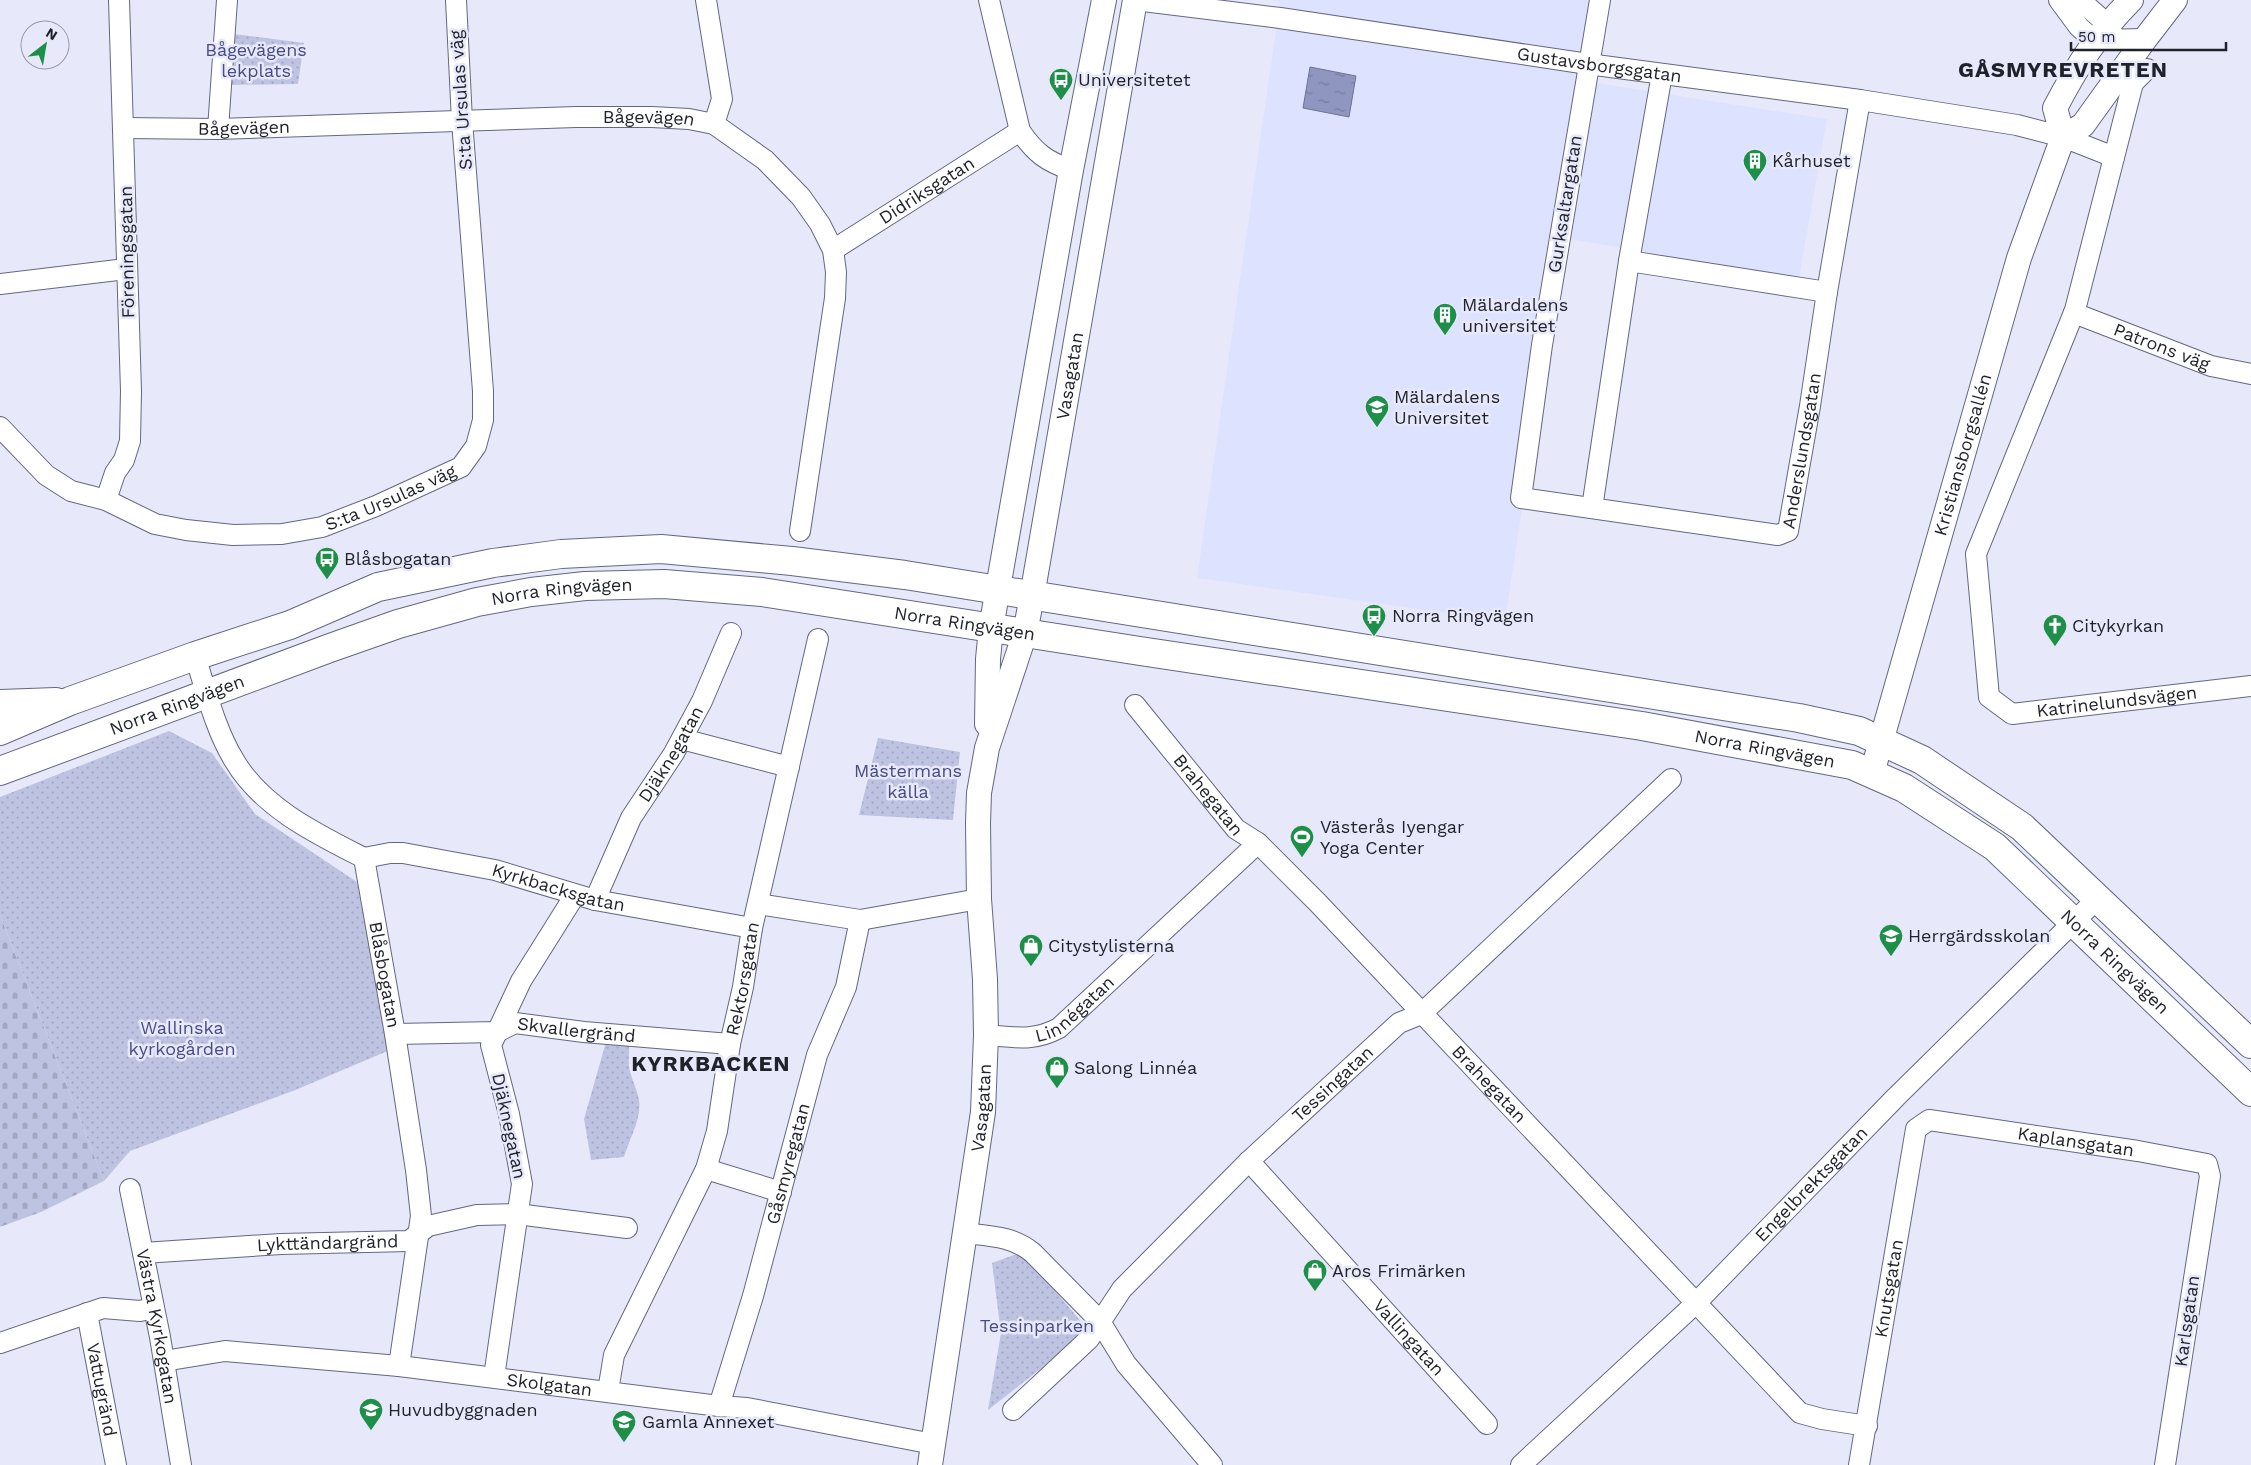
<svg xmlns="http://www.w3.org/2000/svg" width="2251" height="1465" font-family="'Work Sans',sans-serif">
	<defs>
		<pattern id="cemetery-stones" width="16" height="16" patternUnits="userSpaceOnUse" patternTransform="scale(1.25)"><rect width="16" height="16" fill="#bec3e2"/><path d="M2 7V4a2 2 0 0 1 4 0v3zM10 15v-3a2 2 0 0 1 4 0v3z" fill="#a3a7c2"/></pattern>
		<pattern id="park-dots" width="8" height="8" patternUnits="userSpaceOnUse" patternTransform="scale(1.25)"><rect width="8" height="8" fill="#bec3e2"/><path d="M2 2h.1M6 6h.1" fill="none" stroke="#a3a7c2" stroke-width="1.8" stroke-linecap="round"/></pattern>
		<pattern id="water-ripples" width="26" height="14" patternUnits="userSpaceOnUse" patternTransform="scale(1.25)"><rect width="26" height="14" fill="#8f96c0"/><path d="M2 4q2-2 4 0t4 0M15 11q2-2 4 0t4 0" fill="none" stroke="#747a9c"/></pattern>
	</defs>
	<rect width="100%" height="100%" fill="#e7e9fb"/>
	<path fill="#dde2ff" d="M1270,0H1602L1590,82L1827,119L1799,278L1563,238L1505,621L1197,578L1280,2Z"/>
	<path fill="url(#cemetery-stones)" d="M0,915L104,1181L41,1212L0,1227Z"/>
	<path fill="url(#park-dots)" d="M234,34L304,43L298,84L228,85Z
		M169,731L212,753L255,814L357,882L390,1050L293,1091L130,1151L104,1181L0,915V797Z
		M878,738L960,752L953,820L859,815Z
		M608,1035L627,1036C631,1049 628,1054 629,1067C631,1078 637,1089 639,1100C642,1118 629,1140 624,1157L591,1160L584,1119Z
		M1022,1252L1089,1331L988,1410L1001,1333L992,1263Z"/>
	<path fill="url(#water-ripples)" stroke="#6d7393" d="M1310,67L1356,76L1349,117L1303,108Z"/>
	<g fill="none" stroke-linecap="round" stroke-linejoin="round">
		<defs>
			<g id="minor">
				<path d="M706,0L722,99L714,124"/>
				<path d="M989,0L1020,131C1035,153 1046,161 1071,170"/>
				<path id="s1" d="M1135,0L1280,18L1588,64L1860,100L2017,125L2063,137L2114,157"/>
				<path id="s2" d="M1600,0L1542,345L1521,498L1778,535L1788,531L1810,406L1827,292L1629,261"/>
				<path d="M2059,0L2079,27L2094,40L2145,39"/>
				<path d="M2080,0L2107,24L2115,38"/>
				<path id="s3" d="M2147,69L2133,83L2075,310L1976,554L1989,697L2012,714L2251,686"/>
				<path id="s4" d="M124,128L218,129L576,117H652L689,119L714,124L765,160L801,197L820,224L833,250L836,272L835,298L800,531"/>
				<path d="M218,129L227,0"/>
				<path id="s5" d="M833,250L1020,131"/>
				<path d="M0,284L126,269"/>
				<path d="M1827,292L1860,100"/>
				<path id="s6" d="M2074,313L2211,366L2251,374"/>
				<path id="s7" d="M0,427L46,475L71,491L106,500L155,524L186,530L233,535L282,534L322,527L376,506L461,467L476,446L483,420V391L462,121L456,0"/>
				<path d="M106,500L115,473L124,460L130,441L131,391L119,0"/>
				<path d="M1592,508L1629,261L1662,74"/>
				<path id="s8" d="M195,656C206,690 215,729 234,760C262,808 317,834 364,858L395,1034L416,1170L421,1216L399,1366"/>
				<path id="s9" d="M1135,705L1236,829L1258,843L1318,903L1800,1413L1822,1419L1867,1426"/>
				<path d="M682,739L789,767"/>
				<path id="s10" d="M364,858L390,853H403L495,870L595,900L752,928"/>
				<path id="s11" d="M595,900L631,818L674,753L702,701L731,633"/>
				<path d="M758,904L860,920L979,899"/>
				<path id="s12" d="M395,1034L497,1032L515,1023L584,1032L730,1044"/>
				<path id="s13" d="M986,1035C1014,1037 1033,1042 1059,1028L1258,843"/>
				<path id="s14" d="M1249,1161L1487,1424"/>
				<path d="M706,1169L781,1192"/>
				<path id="s15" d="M130,1189L160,1337L181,1465"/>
				<path d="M964,1233C990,1236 1013,1236 1033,1253L1099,1320L1126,1364L1212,1465"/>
				<path id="s16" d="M143,1253L281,1244L409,1241L428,1226L477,1215L517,1214L627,1228"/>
				<path id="s17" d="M87,1313L116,1465"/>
				<path d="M0,1343L103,1308L140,1311L153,1308"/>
				<path id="s18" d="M164,1361L225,1351L399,1366L719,1406L747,1408L933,1444"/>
				<path d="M494,1377L522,1184L509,1114L491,1045L521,981L575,895"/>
				<path id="s19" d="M608,1391L614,1355L706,1169L717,1131L730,1044L743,987L752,928L818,639"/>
				<path id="s20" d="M719,1406L753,1296L817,1055L846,987L860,920"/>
				<path id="s21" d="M1013,1410L1089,1339L1122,1289L1249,1161L1399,1023L1421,1014L1671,779"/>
				<path id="s22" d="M1521,1465L1695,1304L1896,1097L2097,899"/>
				<path id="s23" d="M1859,1465L1916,1129L1929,1120L2138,1151L2207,1164L2210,1176L2165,1465"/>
			</g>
			<g id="tertiary">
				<path d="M2063,137L2083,125L2145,39L2175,0"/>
				<path d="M987,724L988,659L991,628L1071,170L1104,0"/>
				<path id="s24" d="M1872,773L2019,258L2063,137L2055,108C2077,66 2097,34 2131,0"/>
				<path id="s25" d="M930,1465L983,1112L986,1035L985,979L979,899L978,823L979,793L987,748L1025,633L1032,596L1135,0"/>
			</g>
			<g id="secondary">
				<path d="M0,704L56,702"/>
				<path d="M0,731L70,701L195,656L290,625L378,587L493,563L561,554L661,549L792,561L905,575L1799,718L1859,731L1922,760L2022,827L2251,1044"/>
				<path id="s26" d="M0,771L330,648L398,624L477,602L531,592L585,586L664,584L762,592L1140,651L1642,726L1852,765L1904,788L1995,847L2251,1092"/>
			</g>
		</defs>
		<use href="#minor" stroke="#636780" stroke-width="22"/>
		<use href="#tertiary" stroke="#636780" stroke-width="26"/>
		<use href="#secondary" stroke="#636780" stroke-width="30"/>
		<use href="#minor" stroke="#fff" stroke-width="20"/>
		<use href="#tertiary" stroke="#fff" stroke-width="24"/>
		<use href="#secondary" stroke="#fff" stroke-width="28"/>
	</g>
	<defs>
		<symbol id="bus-pin" viewBox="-11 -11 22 30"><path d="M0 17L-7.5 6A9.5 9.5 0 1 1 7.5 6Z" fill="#1e8f48" stroke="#e7e9fb"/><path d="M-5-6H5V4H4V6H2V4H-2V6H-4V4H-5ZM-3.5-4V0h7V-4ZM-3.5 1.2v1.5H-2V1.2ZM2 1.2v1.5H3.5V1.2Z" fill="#fff"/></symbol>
		<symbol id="building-pin" viewBox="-11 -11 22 30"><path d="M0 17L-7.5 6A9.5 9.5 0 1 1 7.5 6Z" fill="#1e8f48" stroke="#e7e9fb"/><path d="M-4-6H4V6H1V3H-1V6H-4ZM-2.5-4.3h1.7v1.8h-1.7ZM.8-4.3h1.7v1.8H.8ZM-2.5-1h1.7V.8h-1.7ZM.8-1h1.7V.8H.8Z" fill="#fff"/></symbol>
		<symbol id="university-pin" viewBox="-11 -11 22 30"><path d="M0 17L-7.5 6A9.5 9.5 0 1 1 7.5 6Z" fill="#1e8f48" stroke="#e7e9fb"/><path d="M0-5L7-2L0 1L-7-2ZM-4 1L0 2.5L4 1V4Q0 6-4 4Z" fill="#fff"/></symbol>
		<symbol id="church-pin" viewBox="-11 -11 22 30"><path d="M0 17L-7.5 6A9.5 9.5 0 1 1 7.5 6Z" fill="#1e8f48" stroke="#e7e9fb"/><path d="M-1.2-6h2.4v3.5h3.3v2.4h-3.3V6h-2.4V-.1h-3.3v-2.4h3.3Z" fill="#fff"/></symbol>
		<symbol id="stadium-pin" viewBox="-11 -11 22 30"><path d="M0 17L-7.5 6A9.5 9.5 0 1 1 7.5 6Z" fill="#1e8f48" stroke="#e7e9fb"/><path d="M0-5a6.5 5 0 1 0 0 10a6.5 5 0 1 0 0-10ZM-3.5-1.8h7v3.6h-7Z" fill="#fff"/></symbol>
		<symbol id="school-pin" viewBox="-11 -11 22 30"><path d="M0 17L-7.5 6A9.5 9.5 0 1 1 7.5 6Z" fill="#1e8f48" stroke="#e7e9fb"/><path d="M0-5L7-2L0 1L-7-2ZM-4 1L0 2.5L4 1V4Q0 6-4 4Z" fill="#fff"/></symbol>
		<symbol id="shop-pin" viewBox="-11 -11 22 30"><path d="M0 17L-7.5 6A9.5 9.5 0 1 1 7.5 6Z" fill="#1e8f48" stroke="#e7e9fb"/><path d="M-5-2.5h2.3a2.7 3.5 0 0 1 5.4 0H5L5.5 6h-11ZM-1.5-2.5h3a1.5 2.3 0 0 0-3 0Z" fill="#fff"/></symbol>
	</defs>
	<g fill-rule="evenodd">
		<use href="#bus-pin" x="1047" y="66" width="28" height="38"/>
		<use href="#building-pin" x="1741" y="147" width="28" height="38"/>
		<use href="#building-pin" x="1431" y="301" width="28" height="38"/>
		<use href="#university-pin" x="1363" y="393" width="28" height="38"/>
		<use href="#bus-pin" x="313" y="545" width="28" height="38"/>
		<use href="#bus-pin" x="1360" y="602" width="28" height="38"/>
		<use href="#church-pin" x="2041" y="612" width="28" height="38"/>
		<use href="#stadium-pin" x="1288" y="823" width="28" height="38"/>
		<use href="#school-pin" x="1877" y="922" width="28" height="38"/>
		<use href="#shop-pin" x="1017" y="932" width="28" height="38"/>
		<use href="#shop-pin" x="1043" y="1054" width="28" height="38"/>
		<use href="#shop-pin" x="1301" y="1257" width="28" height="38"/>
		<use href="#school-pin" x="357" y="1396" width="28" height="38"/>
		<use href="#school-pin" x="610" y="1408" width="28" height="38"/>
	</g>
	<g text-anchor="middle" stroke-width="5" stroke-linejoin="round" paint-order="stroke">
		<g font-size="18" fill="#474c85" stroke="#e7e9fb">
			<text x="256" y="56">Bågevägens<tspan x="256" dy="21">lekplats</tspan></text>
			<text x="908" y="777">Mästermans<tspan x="908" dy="21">källa</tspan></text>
			<text x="182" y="1034">Wallinska<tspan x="182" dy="21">kyrkogården</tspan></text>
			<text x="1037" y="1332">Tessinparken</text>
		</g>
		<g font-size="18" fill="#1f212b" stroke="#e7e9fb">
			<text dy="6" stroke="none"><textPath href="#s1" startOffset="469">Gustavsborgsgatan</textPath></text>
			<text transform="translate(461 100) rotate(-94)" y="6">S:ta Ursulas väg</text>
			<text dy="6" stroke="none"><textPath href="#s4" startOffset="525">Bågevägen</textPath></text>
			<text dy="6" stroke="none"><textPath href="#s4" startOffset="120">Bågevägen</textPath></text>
			<text dy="6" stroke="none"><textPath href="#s5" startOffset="111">Didriksgatan</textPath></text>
			<text transform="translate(1565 204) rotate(-81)" y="6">Gurksaltargatan</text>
			<text transform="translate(127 252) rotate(-91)" y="6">Föreningsgatan</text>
			<text dy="6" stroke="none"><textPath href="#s6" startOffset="94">Patrons väg</textPath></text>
			<text dy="6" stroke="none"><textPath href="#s25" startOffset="1104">Vasagatan</textPath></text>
			<text dy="6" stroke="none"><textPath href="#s2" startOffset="856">Anderslundsgatan</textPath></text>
			<text dy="6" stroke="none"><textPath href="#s24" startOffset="331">Kristiansborgsallén</textPath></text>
			<text dy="6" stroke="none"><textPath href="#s7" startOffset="430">S:ta Ursulas väg</textPath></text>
			<text dy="6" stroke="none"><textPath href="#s26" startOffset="592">Norra Ringvägen</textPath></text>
			<text dy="6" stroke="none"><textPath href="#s26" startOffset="998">Norra Ringvägen</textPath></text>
			<text dy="6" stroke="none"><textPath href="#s3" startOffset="795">Katrinelundsvägen</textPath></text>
			<text dy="6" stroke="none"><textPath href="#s26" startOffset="189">Norra Ringvägen</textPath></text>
			<text dy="6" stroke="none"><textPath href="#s26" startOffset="1808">Norra Ringvägen</textPath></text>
			<text dy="6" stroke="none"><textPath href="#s11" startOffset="165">Djäknegatan</textPath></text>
			<text dy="6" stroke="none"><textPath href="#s9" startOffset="116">Brahegatan</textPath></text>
			<text dy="6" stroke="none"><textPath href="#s10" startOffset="199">Kyrkbacksgatan</textPath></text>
			<text dy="6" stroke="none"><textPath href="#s26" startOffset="2228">Norra Ringvägen</textPath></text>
			<text dy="6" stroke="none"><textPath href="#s8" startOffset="395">Blåsbogatan</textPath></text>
			<text dy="6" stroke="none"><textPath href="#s19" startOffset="438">Rektorsgatan</textPath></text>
			<text dy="6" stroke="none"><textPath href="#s13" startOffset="98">Linnégatan</textPath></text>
			<text dy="6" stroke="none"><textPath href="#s12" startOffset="184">Skvallergränd</textPath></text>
			<text dy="6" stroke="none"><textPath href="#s21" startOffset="458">Tessingatan</textPath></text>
			<text dy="6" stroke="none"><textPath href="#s9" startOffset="520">Brahegatan</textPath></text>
			<text dy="6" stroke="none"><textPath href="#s25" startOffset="361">Vasagatan</textPath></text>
			<text transform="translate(509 1126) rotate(78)" y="6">Djäknegatan</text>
			<text dy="6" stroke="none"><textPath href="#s23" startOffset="505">Kaplansgatan</textPath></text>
			<text dy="6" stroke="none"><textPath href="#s20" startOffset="252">Gåsmyregatan</textPath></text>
			<text dy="6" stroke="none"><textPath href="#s22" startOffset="404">Engelbrektsgatan</textPath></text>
			<text dy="6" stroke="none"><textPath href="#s16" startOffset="185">Lykttändargränd</textPath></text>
			<text dy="6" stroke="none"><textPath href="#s23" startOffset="179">Knutsgatan</textPath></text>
			<text transform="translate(2187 1321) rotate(-82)" y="6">Karlsgatan</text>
			<text dy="6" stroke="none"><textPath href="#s15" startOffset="140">Västra Kyrkogatan</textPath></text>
			<text dy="6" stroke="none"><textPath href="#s14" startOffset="238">Vallingatan</textPath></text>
			<text dy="6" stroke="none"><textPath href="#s18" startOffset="388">Skolgatan</textPath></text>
			<text dy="6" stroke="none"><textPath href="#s17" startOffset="78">Vattugränd</textPath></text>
		</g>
		<g font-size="18" fill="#1f212b" stroke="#e7e9fb" text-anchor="start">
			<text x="1078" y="86">Universitetet</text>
			<text x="1772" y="167">Kårhuset</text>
			<text x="1462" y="311">Mälardalens<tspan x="1462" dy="21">universitet</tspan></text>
			<text x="1394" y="403">Mälardalens<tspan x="1394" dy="21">Universitet</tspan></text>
			<text x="344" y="565">Blåsbogatan</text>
			<text x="1392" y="622">Norra Ringvägen</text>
			<text x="2072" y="632">Citykyrkan</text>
			<text x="1320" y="833">Västerås Iyengar<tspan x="1320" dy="21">Yoga Center</tspan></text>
			<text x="1908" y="942">Herrgärdsskolan</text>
			<text x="1048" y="952">Citystylisterna</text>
			<text x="1074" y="1074">Salong Linnéa</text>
			<text x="1332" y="1277">Aros Frimärken</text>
			<text x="388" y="1416">Huvudbyggnaden</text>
			<text x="642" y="1428">Gamla Annexet</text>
		</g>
		<g font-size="22" font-weight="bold" letter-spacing="1" fill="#1f212b" stroke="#e7e9fb">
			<text x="2063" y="77">GÅSMYREVRETEN</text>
			<text x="711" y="1071">KYRKBACKEN</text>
		</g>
	</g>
	<g transform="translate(45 45) rotate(31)"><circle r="24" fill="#e7e9fb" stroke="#9799a8"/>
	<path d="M0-4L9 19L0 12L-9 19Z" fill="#1e8f48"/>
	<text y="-8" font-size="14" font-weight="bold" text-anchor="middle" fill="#1f212b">N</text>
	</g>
	<path d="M2071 42v8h155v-8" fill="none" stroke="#1f212b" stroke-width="2.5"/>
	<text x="2078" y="42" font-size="15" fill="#1f212b" stroke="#e7e9fb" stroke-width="4" paint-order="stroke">50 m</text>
</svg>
